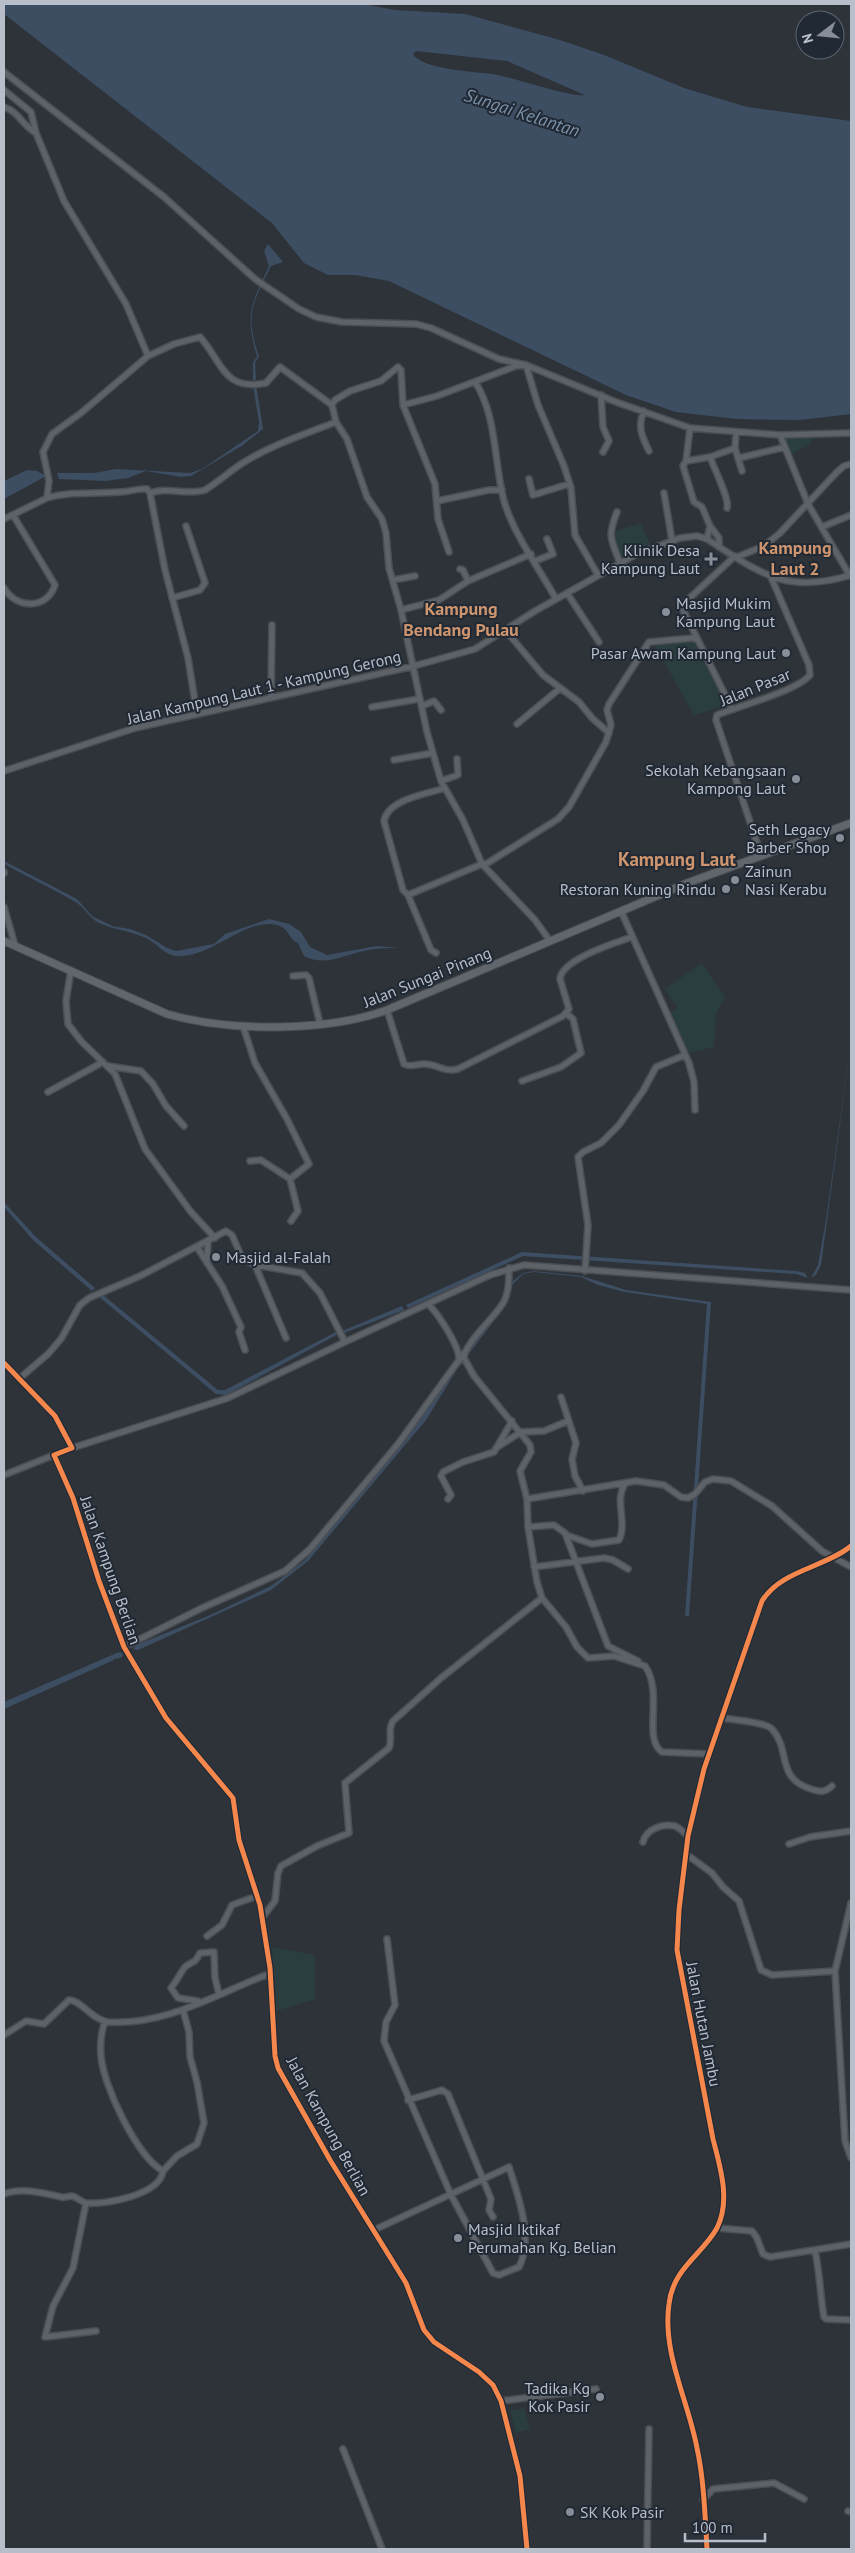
<svg xmlns="http://www.w3.org/2000/svg" width="855" height="2553" font-family="'PT Sans',sans-serif">
	<rect width="100%" height="100%" fill="#2d3339"/>
	<path fill="#2a3e40" d="M818,436L810,441L811,444L790,455L783,439Z
		M641,523L650,545L621,558L610,533Z
		M694,641L698,644L729,705L694,715L654,644Z
		M702,963L725,997L716,1014L714,1047L686,1054L670,1012L677,1008L676,1003L673,1002L665,989Z
		M272,1947L315,1955V1999L276,2011Z
		M524,2408L530,2429L516,2433L510,2411Z"/>
	<path fill="#3d4e63" fill-rule="evenodd" d="M4,4H364L394,10L465,14L560,40L604,55L684,88L747,107L851,121V414L800,420L737,419L676,412L626,395L389,281L356,275H328L304,263L272,223L4,14ZM416,51L507,61L585,95C571,98 513,77 492,74C477,72 420,69 413,54Z
		M268,244L283,262L271,266C253,303 244,315 259,356L255,363L256,380H253V363L257,356C244,314 252,303 269,266L264,251Z
		M253,385H256L263,429L243,445L191,476L181,477L146,471L128,478L105,481L59,479L57,473H94L116,469L190,473L202,469L258,431L259,422Z
		M27,470L37,471L46,476L4,499V481Z
		M4,861L77,899L92,916L112,926L130,929L146,935L167,948L176,951L214,944L225,934L269,919L289,924L301,932L310,947L327,955L377,946L399,948C387,948 376,948 364,951C343,955 325,967 304,956L298,943C289,940 289,929 280,926C247,914 212,960 175,956C163,954 157,943 146,938C131,931 114,930 99,923C89,918 86,909 77,903C54,889 29,878 6,865Z
		M851,1042L821,1265L816,1275L811,1278L818,1265L826,1220Z
		M4,1202L36,1237L95,1288L92,1291L33,1240L4,1207Z
		M522,1252L796,1271L805,1273L808,1278L796,1274L523,1256L408,1308L406,1305Z
		M534,1271L582,1276L626,1290L711,1302L689,1616H685L707,1304L625,1292L598,1285L581,1277L534,1272L523,1274L512,1285L508,1302L456,1371L426,1420L308,1561L271,1590L138,1650L133,1649L136,1645L208,1616L271,1586L305,1560L420,1420L436,1392L506,1302L511,1283L523,1273Z
		M102,1294L218,1390H225L336,1332L338,1334L226,1395L216,1394L98,1296Z
		M402,1306L404,1310L344,1333L342,1331Z
		M112,1655L116,1656L114,1660L4,1709V1702Z"/>
	<g fill="none" stroke-linecap="round" stroke-linejoin="round">
		<path stroke="#3d4e63" stroke-width="5.5" d="M116,1656L120,1655"/>
		<defs>
			<path id="street" d="M4,72L164,197L255,279L299,309L316,317L342,322L416,324L431,328L499,359L526,365L538,405L564,466L571,488L575,535L598,575
				M4,90L31,112L36,133L64,201L126,304L148,356
				M4,107C18,111 23,126 36,133
				M475,382C497,415 494,463 504,501C514,535 539,568 556,599
				M601,395L603,427L609,441L603,452
				M403,405L437,396L516,366L526,365L616,402L690,428L780,435L808,504L850,576
				M644,411C637,426 642,437 649,451
				M690,428L686,461L683,466L694,502L702,507L710,526L707,539
				M780,435L851,433
				M735,448L742,471
				M710,457C714,468 730,500 727,508
				M739,458L785,447
				M686,461L710,457L735,448L736,433
				M529,479L533,495L569,484
				M150,493C168,486 187,496 205,490C220,481 232,469 246,461C274,444 305,434 336,422
				M664,493L672,540
				M47,498C70,491 96,494 120,492C129,492 138,488 147,489L150,493L165,570L188,658L197,714
				M437,501L489,490H502
				M617,512C607,537 611,539 620,563
				M4,519L47,498L49,481L43,452L52,434L81,413L148,356L174,344L200,337C222,361 223,392 266,383L280,367L332,405
				M710,526L719,538V547
				M822,527L851,515
				M449,552L438,519L435,484L403,405L401,370L398,367L381,381L350,391L335,400L332,405L336,422L347,439L367,497L382,519L386,533L389,568L401,610L427,732L441,781L463,820L482,864L535,920L550,941
				M737,557L764,546L780,533L837,472L844,466L851,464
				M535,561L553,554L547,539
				M460,569L463,570L468,581
				M393,580L415,576
				M4,588C16,609 47,610 55,585L13,515
				M567,593L599,642
				M172,598L200,590L205,583L186,526
				M401,610L439,600L468,581L531,554
				M506,631L543,675L579,702L592,718L609,733
				M698,640L681,606L735,556
				M271,698L272,625
				M422,706L434,701L441,710
				M372,707L419,699
				M517,724L559,689
				M394,760L433,753
				M4,771L135,728L414,666L475,649L535,611L635,555L680,538L697,536L707,539C760,573 786,595 851,575
				M441,781L458,775L457,759
				M761,855L716,720L717,715C739,706 797,691 810,675L809,665L771,577
				M4,872V873
				M408,895L482,864H486L558,819L569,807L606,742L611,725L607,710L609,704L649,642L693,638L698,640L732,709
				M4,907L15,945
				M621,911L689,1063L694,1082L695,1110
				M436,953L431,950L408,895L403,890L384,821C388,799 427,794 445,788
				M71,970L66,1001L68,1024L81,1041L115,1074L145,1149L191,1212L215,1238
				M293,976L306,975L309,978L320,1024
				M387,1010L404,1064C410,1068 416,1064 423,1064C437,1063 442,1073 458,1069L563,1016L569,1009L560,979C562,959 615,943 632,937
				M243,1026L255,1063L287,1119L309,1164L290,1179
				M108,1066L141,1071L153,1084L166,1106L184,1126
				M522,1081L561,1067L581,1053L573,1019L566,1013
				M48,1092L103,1062
				M250,1161L261,1160L290,1179L298,1211L291,1221
				M197,1247L222,1286L241,1327L239,1332L245,1350
				M207,1263L208,1241
				M255,1265L302,1273L320,1293L345,1342
				M509,1268C509,1280 509,1293 503,1303C495,1317 464,1344 464,1358L474,1376L530,1445L531,1452L520,1471L527,1499L528,1527L537,1582L542,1598L566,1627L577,1647L588,1658L614,1656L645,1666C664,1693 642,1738 662,1752L709,1754
				M585,1271L588,1225L578,1157L583,1152L601,1143L619,1125L643,1091L656,1067L685,1055
				M429,1305C438,1314 461,1348 459,1361
				M4,1363L55,1416L72,1448L54,1455L73,1498L99,1581L124,1647L166,1718L233,1798L239,1840L260,1905L270,1968L275,2056L278,2068L330,2160L406,2283L424,2330L434,2342L479,2372L493,2385L501,2401L520,2476L527,2549
				M20,1378L48,1354L61,1339L80,1305L89,1298L140,1276L226,1231L232,1235L242,1258L255,1265L286,1338
				M561,1397L576,1443L572,1459L575,1476L583,1491
				M72,1448L228,1398L345,1342L490,1275L524,1265L851,1290
				M496,1448L521,1432L544,1431L568,1421
				M4,1475L54,1455
				M448,1499L451,1495L441,1476L443,1472L463,1462L494,1452L512,1421
				M527,1499L636,1481L664,1485L681,1497L688,1498L695,1494L705,1482L713,1479L731,1481L772,1506L822,1551L851,1567
				M528,1527L554,1525L565,1533L608,1646L638,1661
				M566,1535L592,1544L619,1540C628,1522 613,1499 626,1483
				M534,1567L604,1558L613,1560L628,1569
				M124,1647L202,1608L285,1571L310,1549L398,1444L464,1353
				M723,1718C734,1720 765,1722 772,1729C792,1751 774,1779 814,1790C821,1792 826,1792 832,1786
				M643,1842C646,1829 663,1823 675,1826C680,1828 684,1833 688,1836
				M789,1844L810,1837L851,1831
				M686,1854L712,1873L723,1887L739,1901L761,1970L772,1975L835,1971
				M851,1903L835,1971L845,2141L851,2158
				M262,1918L275,1901L278,1873L281,1866L317,1846L349,1833L345,1783L389,1748C393,1739 387,1730 393,1721L441,1678L542,1598
				M207,1936L222,1925L232,1905L257,1896
				M198,2001L178,1998L171,1988C176,1982 181,1972 185,1967C193,1960 194,1965 200,1953L214,1952L215,1978L219,1994
				M4,2035L26,2021L44,2024L69,2000C81,2000 92,2020 108,2022C166,2026 218,1993 271,1973
				M408,2100L442,2090L448,2094L491,2199L489,2210L493,2217
				M163,2171L177,2156L197,2144L204,2123L197,2082L190,2057L189,2032L183,2010
				M4,2194C21,2187 44,2193 61,2197C65,2198 68,2196 72,2196C77,2197 81,2202 86,2203C105,2205 160,2195 163,2171C137,2157 103,2085 101,2056C100,2044 101,2032 105,2022
				M86,2203L73,2268L53,2306L45,2337L96,2331
				M717,2228L752,2231L757,2238L763,2254L770,2257L851,2244
				M374,2230C419,2209 464,2188 509,2167C518,2195 534,2239 519,2267L499,2275L493,2273L451,2195L384,2041L386,2022L395,2005L387,1939
				M815,2251C820,2273 820,2295 824,2317L826,2319L851,2320
				M501,2401L596,2389
				M343,2449L382,2549
				M703,2500L713,2489L774,2483L804,2499
				M848,2511L851,2512
				M647,2549L649,2429
				M707,2549C705,2516 704,2480 697,2448C688,2400 662,2353 669,2304C673,2268 702,2255 717,2228C731,2200 720,2167 713,2139L677,1950L679,1910L688,1836L704,1769L762,1601C781,1570 824,1568 851,1546"/>
			<path id="secondary" d="M4,941L167,1014C229,1032 326,1032 387,1010L690,882L851,823"/>
		</defs>
		<use href="#street" stroke="#4b4f54" stroke-width="8"/>
		<use href="#secondary" stroke="#4b4f54" stroke-width="9"/>
		<use href="#street" stroke="#5d6168" stroke-width="5"/>
		<use href="#secondary" stroke="#61656c" stroke-width="7"/>
		<defs>
			<path id="cycleway" d="M4,1363L55,1416L72,1448L54,1455L73,1498L99,1581L124,1647L166,1718L233,1798L239,1840L260,1905L270,1968L275,2056L278,2068L330,2160L406,2283L424,2330L434,2342L479,2372L493,2385L501,2401L520,2476L527,2549
				M707,2549C705,2516 704,2480 697,2448C688,2400 662,2353 669,2304C673,2268 702,2255 717,2228C731,2200 720,2167 713,2139L677,1950L679,1910L688,1836L704,1769L762,1601C781,1570 824,1568 851,1546"/>
		</defs>
		<use href="#cycleway" stroke="#202934" stroke-width="8"/>
		<use href="#cycleway" stroke="#f5874c" stroke-width="5"/>
	</g>
	<g fill="#878e97" stroke="#202934" stroke-width="2">
		<path d="M708.5 551.5h5v5h5v5h-5v5h-5v-5h-5v-5h5z"/>
		<circle cx="666" cy="612" r="5"/>
		<circle cx="786" cy="653" r="5"/>
		<circle cx="796" cy="779" r="5"/>
		<circle cx="840" cy="838" r="5"/>
		<circle cx="735" cy="880" r="5"/>
		<circle cx="726" cy="889" r="5"/>
		<circle cx="216" cy="1257" r="5"/>
		<circle cx="458" cy="2238" r="5"/>
		<circle cx="600" cy="2397" r="5"/>
		<circle cx="570" cy="2512" r="5"/>
	</g>
	<g text-anchor="middle" stroke-width="4" stroke-linejoin="round" paint-order="stroke">
		<g font-size="16" fill="#b8bfca" stroke="#202934" text-anchor="end">
			<text x="700" y="556">Klinik Desa<tspan x="700" dy="18">Kampung Laut</tspan></text>
			<text x="676" y="609" text-anchor="start">Masjid Mukim<tspan x="676" dy="18">Kampung Laut</tspan></text>
			<text x="776" y="659">Pasar Awam Kampung Laut</text>
			<text x="786" y="776">Sekolah Kebangsaan<tspan x="786" dy="18">Kampong Laut</tspan></text>
			<text x="830" y="835">Seth Legacy<tspan x="830" dy="18">Barber Shop</tspan></text>
			<text x="745" y="877" text-anchor="start">Zainun<tspan x="745" dy="18">Nasi Kerabu</tspan></text>
			<text x="716" y="895">Restoran Kuning Rindu</text>
			<text x="226" y="1263" text-anchor="start">Masjid al-Falah</text>
			<text x="468" y="2235" text-anchor="start">Masjid Iktikaf<tspan x="468" dy="18">Perumahan Kg. Belian</tspan></text>
			<text x="590" y="2394">Tadika Kg<tspan x="590" dy="18">Kok Pasir</tspan></text>
			<text x="580" y="2518" text-anchor="start">SK Kok Pasir</text>
		</g>
		<g font-size="16" fill="#b8bfca" stroke="#202934">
			<text transform="translate(264 687) rotate(-13)" y="6">Jalan Kampung Laut 1 - Kampung Gerong</text>
			<text transform="translate(755 687) rotate(-22)" y="6">Jalan Pasar</text>
			<text transform="translate(427 977) rotate(-22)" y="6">Jalan Sungai Pinang</text>
			<text transform="translate(111 1570) rotate(71)" y="6">Jalan Kampung Berlian</text>
			<text transform="translate(704 2024) rotate(79)" y="6">Jalan Hutan Jambu</text>
			<text transform="translate(329 2126) rotate(61)" y="6">Jalan Kampung Berlian</text>
		</g>
		<g font-size="18" font-style="italic" fill="#7b91aa" stroke="#202934">
			<text transform="translate(522 113) rotate(18)" y="6">Sungai Kelantan</text>
		</g>
		<g font-size="18" font-weight="bold" fill="#cf956e" stroke="#202934">
			<text x="795" y="554">Kampung<tspan x="795" dy="21">Laut 2</tspan></text>
			<text x="461" y="615">Kampung<tspan x="461" dy="21">Bendang Pulau</tspan></text>
		</g>
		<g font-size="19" font-weight="bold" fill="#cf956e" stroke="#202934">
			<text x="677" y="866">Kampung Laut</text>
		</g>
	</g>
	<rect width="855" height="2553" fill="none" stroke="#b8bfca" stroke-width="10"/>
	<g transform="translate(820 35) rotate(254)"><circle r="24" fill="#202934" stroke="#5d6570"/>
	<path d="M0-4L9 19L0 12L-9 19Z" fill="#878e97"/>
	<text y="-8" font-size="14" font-weight="bold" text-anchor="middle" fill="#b8bfca">N</text>
	</g>
	<path d="M685 2533v8h80v-8" fill="none" stroke="#b8bfca" stroke-width="2.5"/>
	<text x="692" y="2533" font-size="15" fill="#b8bfca" stroke="#202934" stroke-width="4" paint-order="stroke">100 m</text>
</svg>
